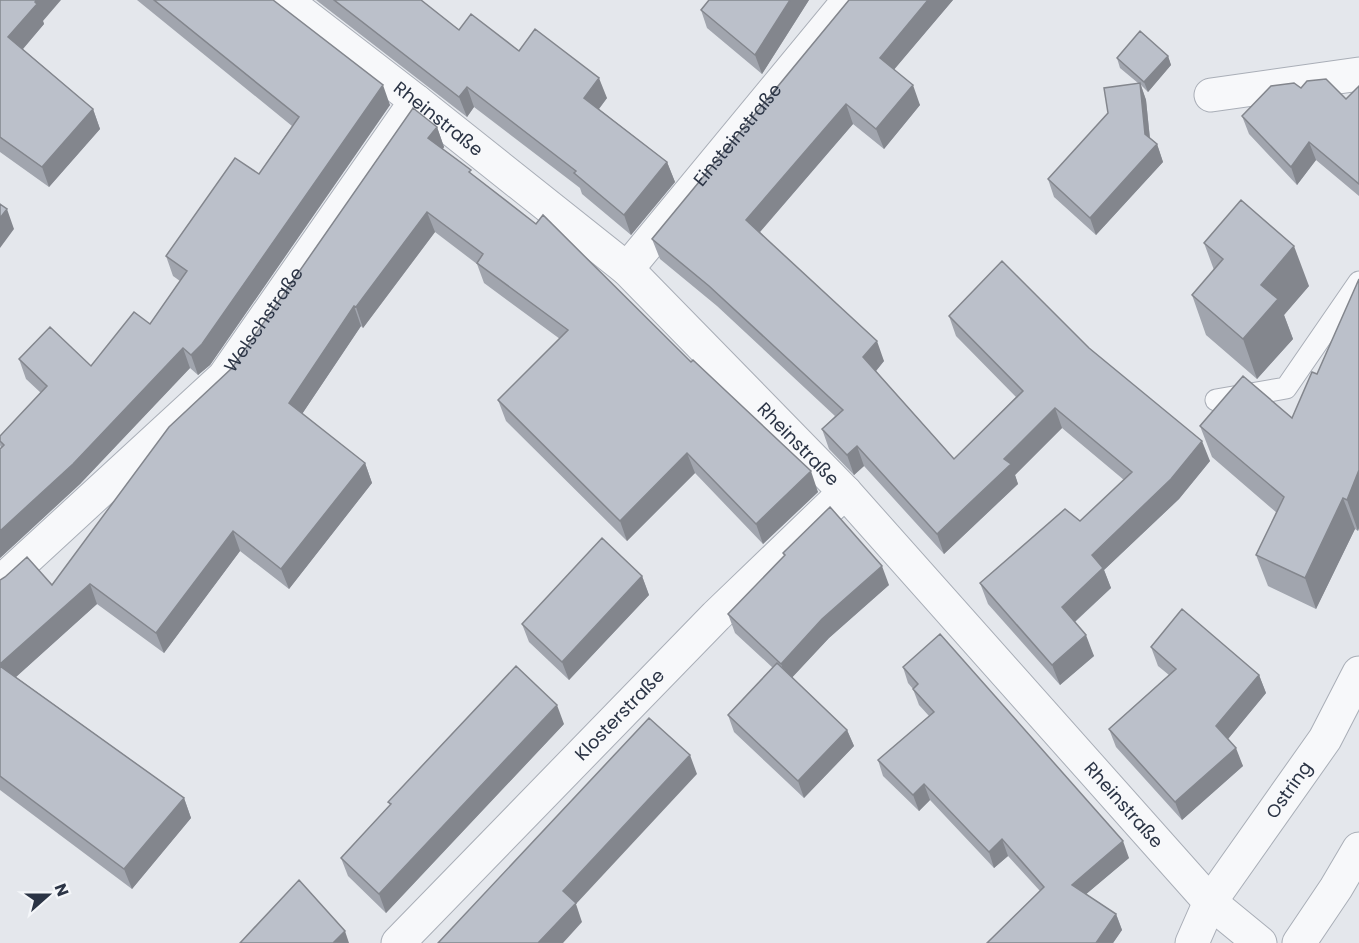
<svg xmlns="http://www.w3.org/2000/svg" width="1359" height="943" font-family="Poppins,sans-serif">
	<rect width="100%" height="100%" fill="#e4e7ec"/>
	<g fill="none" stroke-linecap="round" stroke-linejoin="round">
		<defs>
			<path id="service" d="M1216,400L1286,388L1359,282"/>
			<g id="minor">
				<path id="s1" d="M285,0L416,101L627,269L845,492L1210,902L1260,943"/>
				<path d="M1211,95L1359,74"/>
				<path id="s2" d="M627,269L849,0"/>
				<path id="s3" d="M0,583L224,377L416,101"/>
				<path id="s4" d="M398,943L716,616L845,492"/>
				<path id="s5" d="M1192,943L1210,902L1325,739L1359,673"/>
			</g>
			<path id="tertiary" d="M1299,943L1336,888L1359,849"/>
		</defs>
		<use href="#service" stroke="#a9aeb7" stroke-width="23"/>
		<use href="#minor" stroke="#a9aeb7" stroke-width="35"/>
		<use href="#tertiary" stroke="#a9aeb7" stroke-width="35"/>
		<use href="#service" stroke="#f7f8fa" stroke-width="21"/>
		<use href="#minor" stroke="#f7f8fa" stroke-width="33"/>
		<use href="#tertiary" stroke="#f7f8fa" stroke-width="33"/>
	</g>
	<path fill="#a1a5ae" d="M0,0L43,21L44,24L23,49L93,109L100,129L49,187L0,152Z
		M137,0H273L390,105L210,365L198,375L190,368L80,484L0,558V449L1,448L0,445V436L41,393L26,379L19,359L91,366L150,324L180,281L173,276L166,256L259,174L292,126Z
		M316,0H421L459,30L519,51L607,98L599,109L667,162L675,182L631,235L582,194L580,188L474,107L467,117Z
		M709,0H809L762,74L707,28L701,10Z
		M849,0H953L894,69L920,105L884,149L853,124L760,232L884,361L876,371L954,459L1016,397L956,336L949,316L1089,348L1210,461L1179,499L1104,570L1111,588L1075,622L1094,656L1060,685L988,604L980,583L1080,521L1124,480L1062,428L1015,475L1018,484L944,554L864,466L854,475L829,449L822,429L835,416L717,306L660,259L652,239Z
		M1168,56L1171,65L1148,92L1141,85L1146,100L1150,138L1157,144L1163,162L1096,235L1054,197L1048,179L1138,83L1120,68L1117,58Z
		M1359,86V196L1316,160L1297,185L1249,134L1242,116L1301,88L1346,99Z
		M437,127L444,147L443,149L818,492L763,544L695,473L627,541L506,421L498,400L560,339L484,283L477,264L435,232L363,328L361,326L302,414L365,463L372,483L289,589L240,551L164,653L97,604L16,677L184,798L191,818L132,889L0,790V580L52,585L232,368Z
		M1204,243L1309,286L1284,315L1293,339L1257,379L1206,335L1192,295L1214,270Z
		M1359,279V528L1358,531L1355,529L1316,609L1268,586L1256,555L1277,513L1212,457L1200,426L1292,418L1317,374Z
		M783,553L889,585L829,638L792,677L847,730L854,746L804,798L734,732L728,715L773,668L735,633L728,614L784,556Z
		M642,576L649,595L569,680L529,642L522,624Z
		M1151,647L1259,675L1266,693L1228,739L1243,766L1182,820L1116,747L1109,729L1169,675L1158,666Z
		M903,667L1129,858L1086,894L1116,914L1122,930L1113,943H987L1040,891L1008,856L994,868L930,800L919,811L883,776L878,760L929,716L919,705L913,689L908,683Z
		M564,724L386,913L348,876L341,858L390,805L388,802Z"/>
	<path fill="#83868d" d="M37,0H61L43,21L44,24L16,57L8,37Z
		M790,0H809L762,74L755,55Z
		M928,0H953L887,78L880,58Z
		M1168,56L1171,65L1148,92L1144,82Z
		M599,78L607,98L592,118L584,98Z
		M1140,83L1146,100L1151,150L1157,144L1163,162L1096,235L1090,218L1145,134Z
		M383,85L390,105L210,365L198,375L191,355Z
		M913,85L920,105L884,149L876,129Z
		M467,87L474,107L467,117L459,97Z
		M846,104L853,124L753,240L746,220Z
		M93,109L100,129L49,187L42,167Z
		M437,127L444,147L436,158L428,138Z
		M1309,142L1316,160L1297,185L1291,167Z
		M667,162L675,182L631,235L624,215Z
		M7,209L14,229L0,248V218Z
		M427,212L435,232L363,328L356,307Z
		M1294,246L1309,286L1284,315L1293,339L1257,379L1243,339L1261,285Z
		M354,306L361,326L296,423L289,403Z
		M877,341L884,361L871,377L863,357Z
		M183,348L190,368L80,484L0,558V531Z
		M1055,408L1062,428L1015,475L1018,484L944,554L937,534L1004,459Z
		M1202,441L1210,461L1179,499L1104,570L1111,588L1069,627L1062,607L1092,555Z
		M857,446L864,466L854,475L847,455Z
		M687,453L695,473L627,541L620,521Z
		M365,463L372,483L289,589L281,569Z
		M1359,470V528L1358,531L1347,500Z
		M811,471L818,492L763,544L756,524Z
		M1343,498L1355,529L1316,609L1305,578Z
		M233,531L240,551L164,653L156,633Z
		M882,566L889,585L829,638L788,682L781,664L822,619Z
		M642,576L649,595L569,680L562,662Z
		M90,584L97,604L7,685L0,667V664Z
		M1086,635L1094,656L1060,685L1052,665Z
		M1259,675L1266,693L1223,745L1216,726Z
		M557,705L564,724L386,913L379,894Z
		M847,730L854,746L804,798L798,781Z
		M1236,748L1243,766L1182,820L1175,802Z
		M690,755L697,774L576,904L582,922L563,943H538L563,891Z
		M924,784L930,800L919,811L913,795Z
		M184,798L191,818L132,889L124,869Z
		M1002,839L1008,856L994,868L989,852Z
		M1123,841L1129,858L1078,901L1072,885Z
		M1116,914L1122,930L1113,943H1096Z
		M345,931L349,943H333Z"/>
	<path fill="#bbc0ca" stroke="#83868d" stroke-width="1.5" d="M0,0H37L35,2L37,4L8,37L93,109L42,167L0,137Z
		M154,0H273L383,85L202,344L191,355L183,348L73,464L0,531V449L4,445L0,441V436L47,386L19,359L50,327L91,366L134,312L150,324L187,271L166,256L235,158L259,174L299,117Z
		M334,0H421L459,30L471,14L519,51L535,29L599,78L584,98L667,162L624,215L574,173L576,171L467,87L459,97Z
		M709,0H790L755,55L701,10Z
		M849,0H928L880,58L913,85L876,129L846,104L746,220L877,341L863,357L954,459L1023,391L949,316L1002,261L1089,348L1202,441L1171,479L1092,555L1103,568L1062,607L1086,635L1052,665L980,583L1065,509L1080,521L1132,472L1055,408L1004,459L1011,464L937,534L857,446L847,455L822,429L843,410L709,286L652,239Z
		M1140,31L1168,56L1144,82L1117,58Z
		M1326,79L1346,99L1359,86V184L1309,142L1291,167L1242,116L1271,86L1294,83L1301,88L1307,81Z
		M1140,83L1145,134L1157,144L1090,218L1048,179L1108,113L1104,88Z
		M413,108L437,127L428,138L471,170L469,172L536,224L543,215L691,362L693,360L811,471L756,524L687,453L620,521L498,400L568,330L477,263L483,254L427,212L356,307L354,306L289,403L365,463L281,569L233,531L156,633L90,584L0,664V580L5,577L27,557L52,585L169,427L232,368Z
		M1241,200L1294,246L1261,285L1278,299L1243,339L1192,295L1223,259L1204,243Z
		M0,204L7,209L0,218Z
		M1359,279V470L1347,500L1343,498L1305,578L1256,555L1284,497L1200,426L1243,376L1292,418L1312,372L1317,374Z
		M830,507L882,566L822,619L781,664L728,614L785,555L783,553Z
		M602,538L642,576L562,662L522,624Z
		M1182,609L1259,675L1216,726L1236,748L1175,802L1109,729L1176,669L1151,647Z
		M940,634L1123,841L1072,885L1116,914L1096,943H987L1044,887L1002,839L989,852L924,784L913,795L878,760L934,712L913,689L918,684L903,667Z
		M777,663L847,730L798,781L728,715Z
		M0,666L184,798L124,869L0,776Z
		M516,666L557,705L379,894L341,858L391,804L388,802Z
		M649,718L690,755L563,891L576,903L538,943H438Z
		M299,880L345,931L333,943H240Z"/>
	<g text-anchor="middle" stroke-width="5" stroke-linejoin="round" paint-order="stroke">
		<g font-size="18" fill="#2b3445" stroke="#f4f6f9">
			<text dy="6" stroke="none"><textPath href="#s1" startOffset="194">Rheinstraße</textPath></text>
			<text dy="6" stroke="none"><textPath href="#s2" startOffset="174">Einsteinstraße</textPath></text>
			<text dy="6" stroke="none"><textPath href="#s3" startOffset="374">Welschstraße</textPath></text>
			<text dy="6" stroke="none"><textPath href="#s1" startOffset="680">Rheinstraße</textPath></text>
			<text dy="6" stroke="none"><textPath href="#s4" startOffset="318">Klosterstraße</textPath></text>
			<text dy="6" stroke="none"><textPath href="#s5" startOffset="182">Ostring</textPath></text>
			<text dy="6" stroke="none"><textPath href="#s1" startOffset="1166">Rheinstraße</textPath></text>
		</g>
	</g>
	<g transform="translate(48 895) rotate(69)" stroke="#f4f6f9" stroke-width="4.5" paint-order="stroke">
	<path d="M0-4.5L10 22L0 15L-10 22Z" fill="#2b3445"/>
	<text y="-9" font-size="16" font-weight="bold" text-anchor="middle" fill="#2b3445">N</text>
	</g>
</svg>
